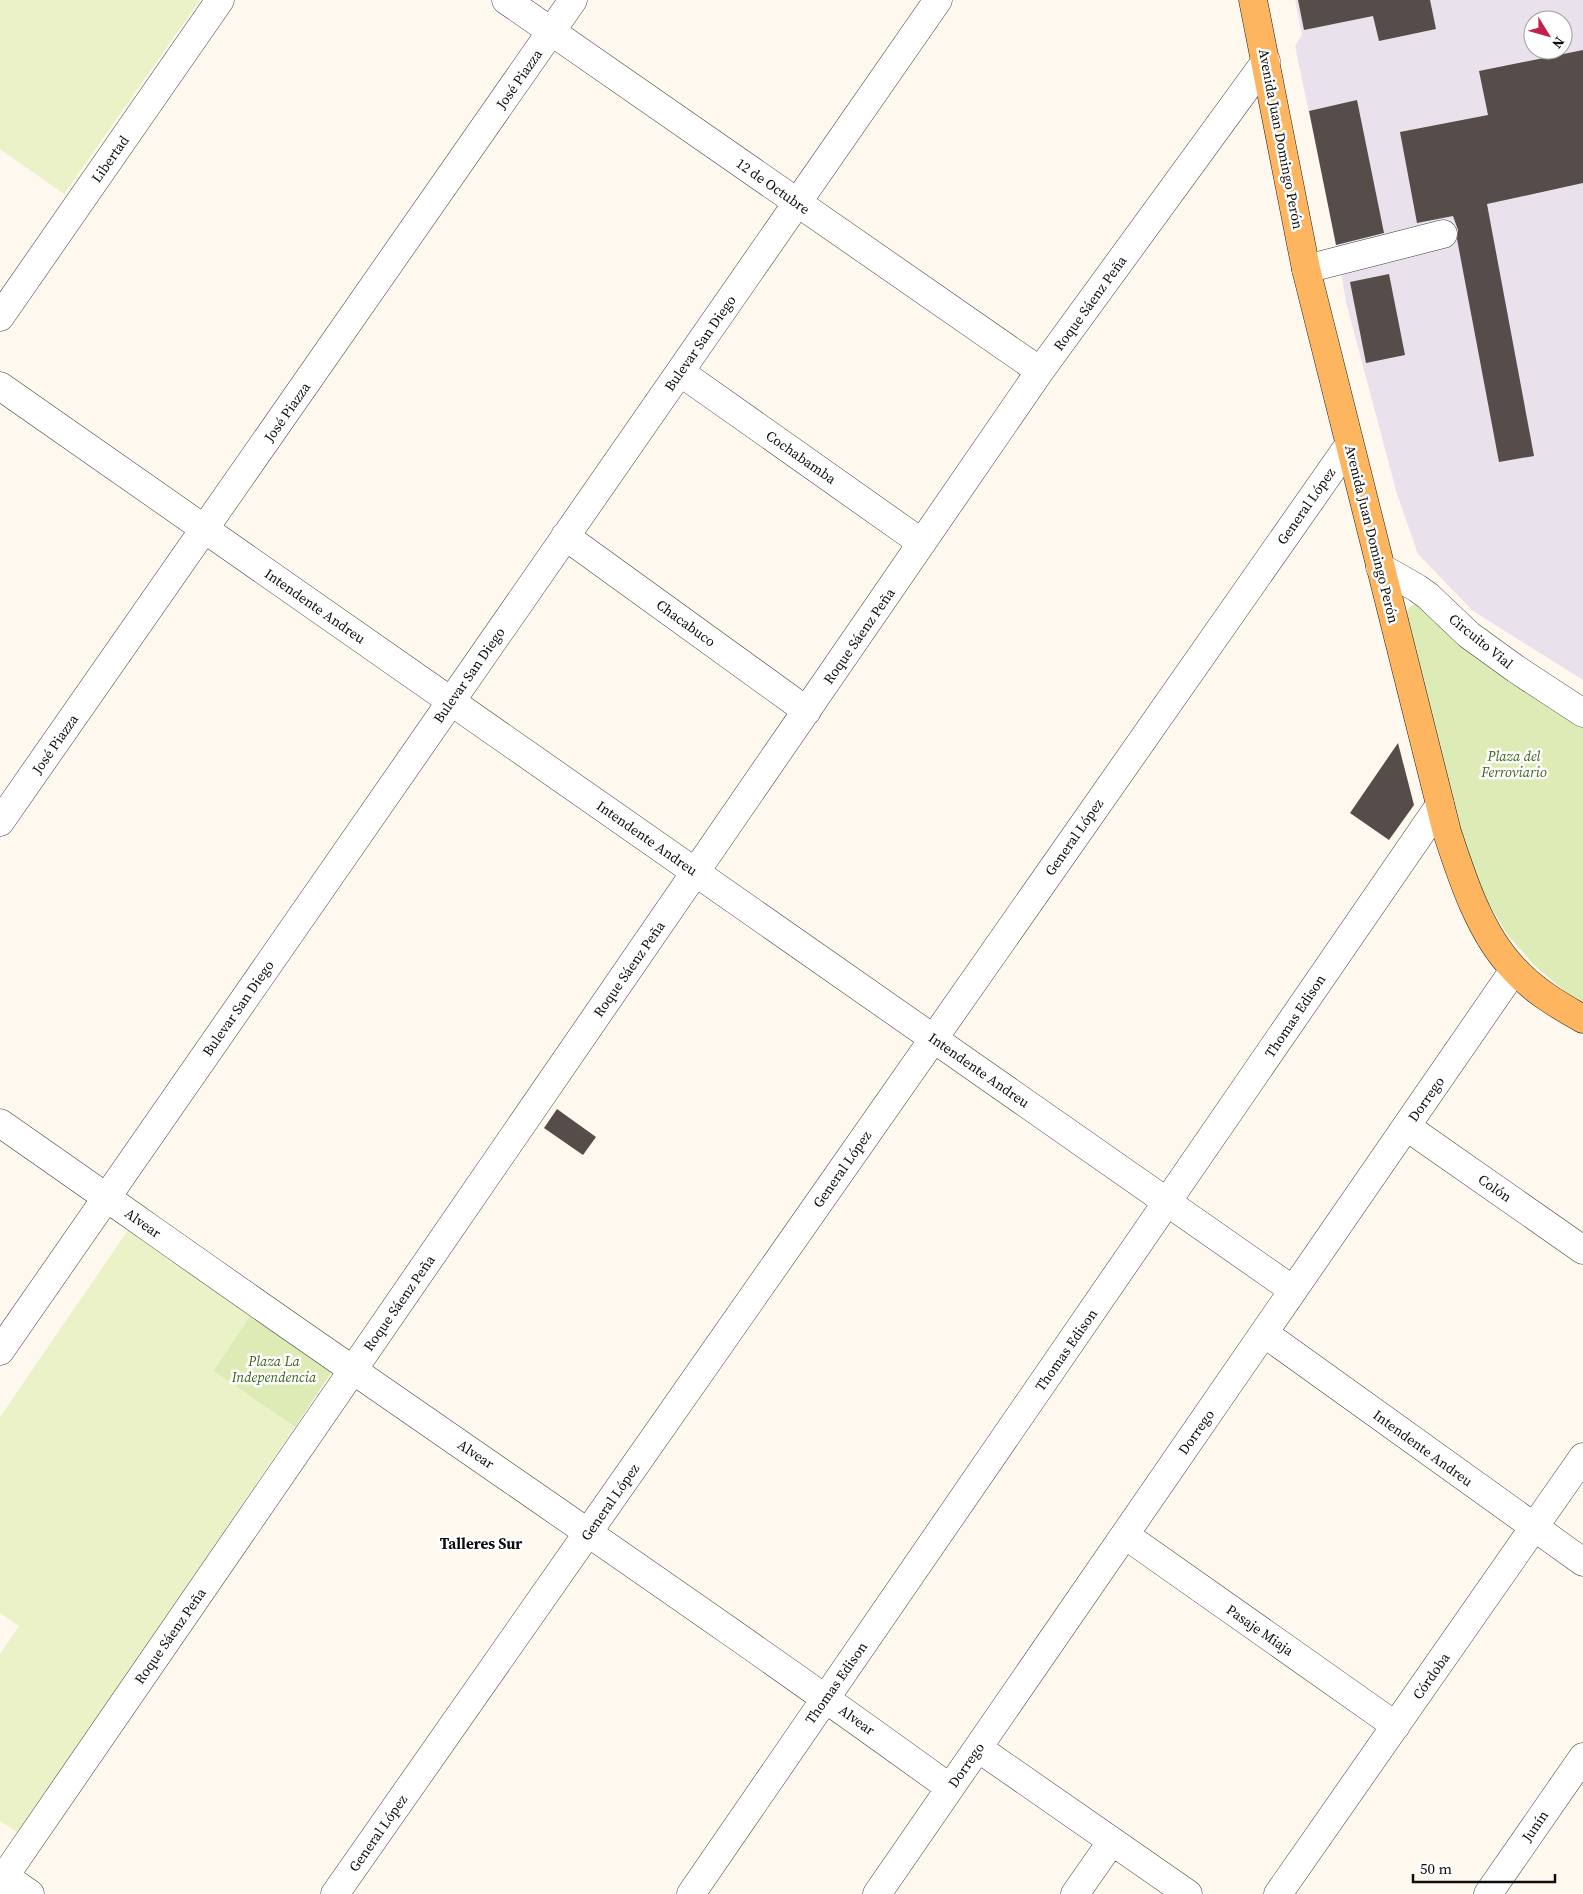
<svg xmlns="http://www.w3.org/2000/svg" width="1583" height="1894" font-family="'Source Serif 4',serif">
	<rect width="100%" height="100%" fill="#fff8ee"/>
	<path fill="#e9e1ec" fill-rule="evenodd" d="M1295,0H1583V680L1473,611L1418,554L1397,494L1346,302L1337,246L1295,46L1302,35ZM1533,20H1563V50H1533Z"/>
	<path fill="#ddebb6" d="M1417,603L1583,725V1002L1568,994L1534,965L1507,934L1478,886L1458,826L1405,615L1410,607Z
		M253,1311L335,1367L295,1427L213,1371Z"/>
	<path fill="#ecf2c8" d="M0,0H200L64,194L0,149Z
		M130,1227L253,1311L213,1371L295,1427L18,1833L0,1821V1654L19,1626L0,1613V1417Z"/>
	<path fill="#564c49" d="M1298,0H1430L1436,29L1379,41L1373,16L1304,30Z
		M1583,50V183L1487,204L1534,456L1499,462L1457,239L1458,230L1453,216L1417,223L1400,132L1488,115L1479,71Z
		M1357,100L1384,233L1336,245L1309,111Z
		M1389,274L1405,355L1366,363L1350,282Z
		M1398,743L1414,805L1389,840L1350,813Z
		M557,1109L596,1137L583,1155L544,1128Z"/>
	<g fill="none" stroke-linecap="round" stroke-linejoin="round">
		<defs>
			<path id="minor" d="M506,0L1040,371
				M1306,269L1443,234
				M0,317L220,0
				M680,372L922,543
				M0,386L1293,1290
				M565,536L807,711
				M1380,567L1417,588L1428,596L1469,635L1516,669L1583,713
				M0,822L573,0
				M0,1123C118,1205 235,1289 353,1370C553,1509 753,1645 950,1788
				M1407,1127L1583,1250
				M1264,1333L1583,1562
				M0,1351L938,0
				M1125,1535L1396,1726
				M978,1748L1188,1894
				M0,1873L30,1894
				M0,1883L1040,371L1266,61
				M335,1894L1349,445
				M691,1894L1440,805
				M877,1894L1514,970
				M1075,1894L1112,1841
				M1278,1894L1583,1457
				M1488,1894L1583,1757"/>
			<path id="major" d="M1253,0L1306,269L1447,832C1462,878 1480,934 1514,969C1533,990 1558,1005 1583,1019"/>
		</defs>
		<use href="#minor" stroke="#404040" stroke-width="29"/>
		<use href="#major" stroke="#1e1e1e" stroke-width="29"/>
		<use href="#minor" stroke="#fff" stroke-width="28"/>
		<use href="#major" stroke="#fdb560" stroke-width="28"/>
	</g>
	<g text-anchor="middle" stroke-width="5" stroke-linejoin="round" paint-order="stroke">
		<g font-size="14" fill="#0d0d0d" stroke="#fff">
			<text transform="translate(519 79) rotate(-55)" y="5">José Piazza</text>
			<text transform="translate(1281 139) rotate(79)" y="5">Avenida Juan Domingo Perón</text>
			<text transform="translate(110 159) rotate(-55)" y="5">Libertad</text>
			<text transform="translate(773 186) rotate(35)" y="5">12 de Octubre</text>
			<text transform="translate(1090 303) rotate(-54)" y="5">Roque Sáenz Peña</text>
			<text transform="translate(700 343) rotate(-55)" y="5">Bulevar San Diego</text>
			<text transform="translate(287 412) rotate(-55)" y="5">José Piazza</text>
			<text transform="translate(801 457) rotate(35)" y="5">Cochabamba</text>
			<text transform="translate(1306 506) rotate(-55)" y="5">General López</text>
			<text transform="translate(1372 534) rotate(76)" y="5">Avenida Juan Domingo Perón</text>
			<text transform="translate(315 606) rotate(35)" y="5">Intendente Andreu</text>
			<text transform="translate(686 623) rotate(36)" y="5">Chacabuco</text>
			<text transform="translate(859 636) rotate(-55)" y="5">Roque Sáenz Peña</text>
			<text transform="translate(1481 641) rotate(39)" y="5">Circuito Vial</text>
			<text transform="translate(469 675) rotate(-55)" y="5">Bulevar San Diego</text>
			<text transform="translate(55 744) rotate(-55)" y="5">José Piazza</text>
			<text transform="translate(1074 837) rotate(-55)" y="5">General López</text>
			<text transform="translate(647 838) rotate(35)" y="5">Intendente Andreu</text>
			<text transform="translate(629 969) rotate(-55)" y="5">Roque Sáenz Peña</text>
			<text transform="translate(238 1008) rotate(-55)" y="5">Bulevar San Diego</text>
			<text transform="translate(1295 1016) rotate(-56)" y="5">Thomas Edison</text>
			<text transform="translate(979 1070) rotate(35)" y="5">Intendente Andreu</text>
			<text transform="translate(1426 1099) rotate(-55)" y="5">Dorrego</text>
			<text transform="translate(842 1169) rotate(-55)" y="5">General López</text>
			<text transform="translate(1495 1188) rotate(35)" y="5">Colón</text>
			<text transform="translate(143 1223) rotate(35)" y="5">Alvear</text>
			<text transform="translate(399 1303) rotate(-55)" y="5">Roque Sáenz Peña</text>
			<text transform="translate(1066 1350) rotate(-55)" y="5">Thomas Edison</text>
			<text transform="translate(1196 1432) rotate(-55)" y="5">Dorrego</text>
			<text transform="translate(1423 1448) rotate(36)" y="5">Intendente Andreu</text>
			<text transform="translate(476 1454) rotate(34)" y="5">Alvear</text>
			<text transform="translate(610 1502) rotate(-55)" y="5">General López</text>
			<text transform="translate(1260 1630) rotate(35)" y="5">Pasaje Miaja</text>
			<text transform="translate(170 1636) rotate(-55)" y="5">Roque Sáenz Peña</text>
			<text transform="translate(1431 1676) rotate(-55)" y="5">Córdoba</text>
			<text transform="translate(836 1683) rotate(-55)" y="5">Thomas Edison</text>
			<text transform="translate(857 1720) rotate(36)" y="5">Alvear</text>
			<text transform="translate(966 1765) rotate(-55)" y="5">Dorrego</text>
			<text transform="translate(1535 1826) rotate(-55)" y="5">Junín</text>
			<text transform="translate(378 1833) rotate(-55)" y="5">General López</text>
		</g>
		<g font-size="14" font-style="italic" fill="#3b671b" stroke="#fff">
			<text x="1514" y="761">Plaza del<tspan x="1514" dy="16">Ferroviario</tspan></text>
			<text x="274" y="1366">Plaza La<tspan x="274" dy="16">Independencia</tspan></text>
		</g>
		<g font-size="15" font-weight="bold" fill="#0d0d0d" stroke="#fff">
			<text x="481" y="1549">Talleres Sur</text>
		</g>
	</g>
	<g transform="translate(1548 35) rotate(127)"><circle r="24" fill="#ffffff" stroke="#9e9e9e"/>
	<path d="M0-4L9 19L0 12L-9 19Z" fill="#c2214b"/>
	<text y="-8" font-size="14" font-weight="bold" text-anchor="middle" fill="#0d0d0d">N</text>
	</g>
	<path d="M1413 1874v8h142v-8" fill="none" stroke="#0d0d0d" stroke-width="2.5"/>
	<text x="1420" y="1874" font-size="15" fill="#0d0d0d" stroke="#ffffff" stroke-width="4" paint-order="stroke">50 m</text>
</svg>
